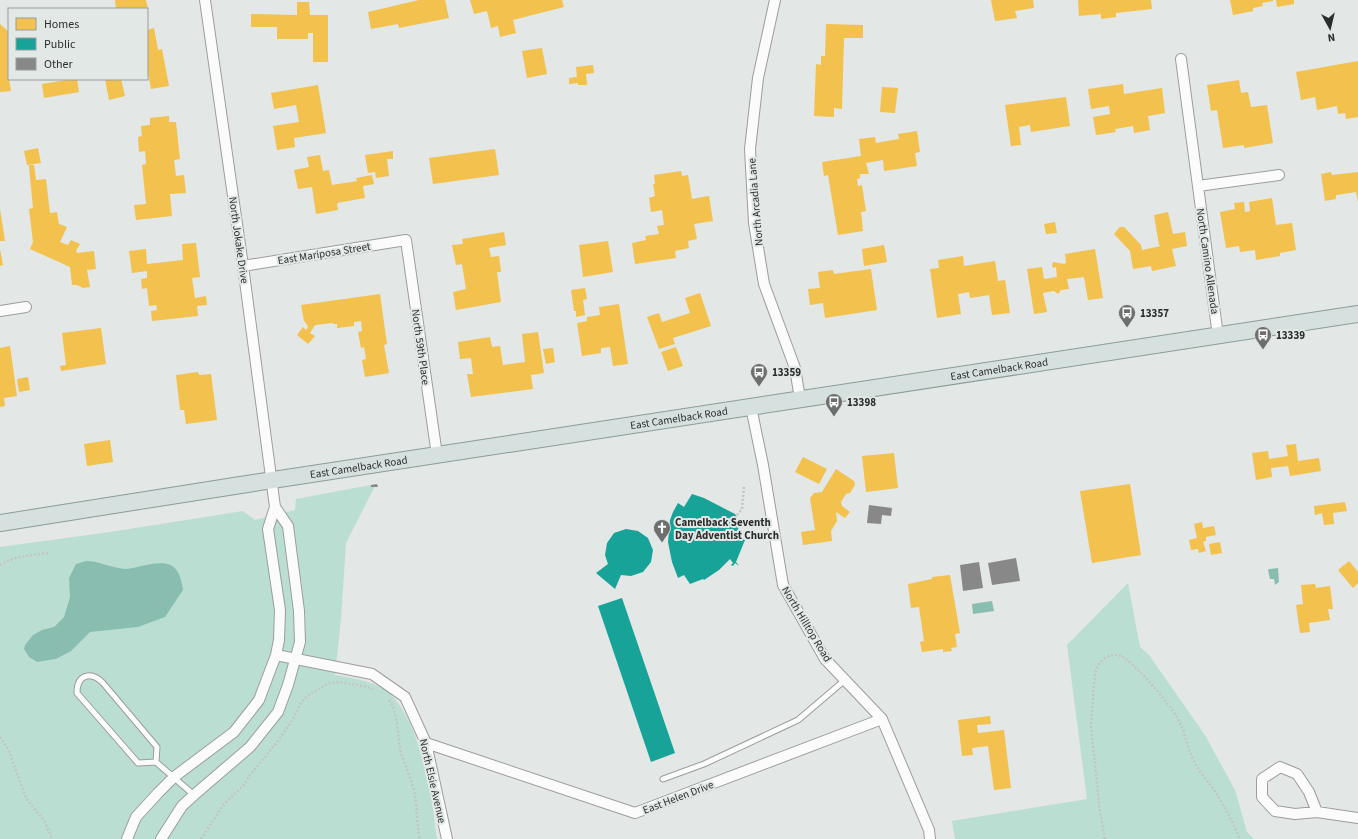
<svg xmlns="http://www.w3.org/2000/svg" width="1358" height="839" font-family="'Source Sans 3',sans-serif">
	<rect width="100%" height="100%" fill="#e3e7e5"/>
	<path fill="#bbded3" d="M376,484L346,543L341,619L335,675C351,678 368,680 382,688C409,703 424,759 430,788C433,805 434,822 437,839H0V547L110,532L243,511L255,520L295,510L296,499Z
		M1128,583L1140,647L1149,655L1205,735L1235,790L1247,832L1254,839H955L952,821L1087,799L1067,645Z"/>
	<path fill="#89bdaf" d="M86,561C99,561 111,568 125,569C130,569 136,567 141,566C166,561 179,560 183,590L165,617L138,627L90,632L71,651L56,659L37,662L29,657L24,649L25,645L33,635L42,630L54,627L64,617L70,597L69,578L76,564Z
		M1278,568L1279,582L1275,585L1274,579H1270L1268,570L1269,569Z
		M992,601L994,611L973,614L972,604Z"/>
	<path fill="#f2c14e" d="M115,0H146L148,9H116Z
		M419,0H445L449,18L399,28L398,24L371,29L368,12Z
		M470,0H562L564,7L513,20L516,33L500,37L498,26L491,28L487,11L474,14Z
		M991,0H1033L1034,8L1015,11L1017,18L995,21Z
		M1078,0H1151L1152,9L1116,13V17L1101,19V14L1079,16Z
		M1230,0H1273V1L1262,3L1263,6L1253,8V11L1233,15Z
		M1276,0H1294V4L1277,7Z
		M297,2H309L310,15H328V62H313V33H308V39H277V27H251V14L297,15Z
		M0,24L9,32V79L11,91L0,92Z
		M826,24L863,25V38H844L842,109L834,108V117L814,116L816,64L821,65V56H825Z
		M154,28L158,50L162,49L169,86L151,89L147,67V30Z
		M542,48L547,74L527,78L522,51Z
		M1358,61V117L1346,119L1345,113L1338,114L1337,106L1317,110L1315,97L1301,100L1296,72Z
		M593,65L594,73L586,74L587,85H578V83L569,84V78L577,77L576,67Z
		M73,79H77L79,92L44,98L42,84Z
		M105,79H121L125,96L109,100Z
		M1239,80L1241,93L1248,92L1251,107L1267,105L1273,143L1244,148V145L1223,148L1217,110L1211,111L1207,85Z
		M1123,84L1124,94L1162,88L1165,113L1148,116L1150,130L1134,133L1133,126L1115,129L1116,132L1096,135L1093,117L1110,114L1109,106L1091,109L1088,89Z
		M318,85L326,133L294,138L295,147L277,150L273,126L299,122L296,105L274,109L271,93Z
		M882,87L898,88L895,113L880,112Z
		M1066,97L1070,126L1031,132L1030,125L1019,127L1021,145L1011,146L1005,105Z
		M169,116V122H176L180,159L174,160L176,176L184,175L186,193L170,194L172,216L136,220L134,205L146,204L142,165L146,164L145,151L139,152L138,137L142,136L141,126L150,125V118Z
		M917,131L920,152L915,153L917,166L884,171L883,160L866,163L869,174H860V178L857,179L858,186L862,185L866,211L861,212L863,231L838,235L828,175L824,176L822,162L861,156L859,139L875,137L876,143L899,139L898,134Z
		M38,148L41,163L27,165L24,151Z
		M495,149L499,175L433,184L429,158Z
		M393,151V159H387L389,176L376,178L375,172L368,173L365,155Z
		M320,155L323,171L329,170L332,185L357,181L356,178L372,175L374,184L363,186L365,198L337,203L338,210L316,214L312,187L298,189L294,170L309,167L307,157Z
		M29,165H34L36,180L46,179L50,213L57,212L59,224L67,227L60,242L68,245L71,240L80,244L76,251L77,253L94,251L96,269L87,270L90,287L83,288L77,285H72L70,267L30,249L33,242L29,209L33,208L29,167Z
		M681,171L682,176L688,175L692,199L709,196L713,221L694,224L697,239L688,241L689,248L675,251L676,258L635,264L632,243L646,240L645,236L659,234L657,226L664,225L662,210L651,212L649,198L655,196L653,184H655L654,175Z
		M1331,172L1332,175L1358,172V202L1356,192L1336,195V199L1325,201L1321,174Z
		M1272,198L1276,225L1292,223L1296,250L1280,253V256L1256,260L1255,250L1240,252L1239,246L1226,248L1220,212L1235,209L1234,203L1244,202L1245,212L1250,211L1249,202Z
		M0,209L5,241H0Z
		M1168,212L1173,234L1185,232L1187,246L1172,249L1176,266L1152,271L1151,266L1133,269L1130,251L1114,234L1120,227H1124L1141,245L1142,250L1161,246L1159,245L1154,215Z
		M1055,222L1057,233L1046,234L1044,224Z
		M504,232L506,245L489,248L491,257L499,256L501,272H497L501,302L456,310L453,292L466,289L462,264L456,265L452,245L463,244L462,239Z
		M608,241L613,272L583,277L579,245Z
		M196,243L200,277L192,278L195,298L206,296L207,305L197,306L198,316L152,321L151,311L157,310L156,305L149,306L147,288L142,289L141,279L147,278V271L132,273L129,251L146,249L147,264L183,260L182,244Z
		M884,245L887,262L864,266L862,249Z
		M0,249L3,265L0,266Z
		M1095,249L1103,298L1088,300L1084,277L1067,279L1069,289L1061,290L1058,294L1054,291L1043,293L1047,312L1034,314L1027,269L1042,267L1044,279L1057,277L1056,267L1053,268L1052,266L1053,262L1064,264L1066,263L1065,254Z
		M963,256L964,266L995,261L998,281L1005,280L1010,313L992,315L989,295L970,298L969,292L958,294L961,314L937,318L930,269L939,268L938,260Z
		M871,269L877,310L825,318L823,303L810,305L808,289L820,288L818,272L833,270L834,274Z
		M585,288L587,299L583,300L585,315L576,317V311H574L571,290Z
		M700,293L711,326L673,338L675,344L659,349L647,317L659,313L662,322L690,313L685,298Z
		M380,294L387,344L384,345L389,373L365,377L362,360L366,359L364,347L361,348L358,332L362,331L361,321L354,322V326L337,328V324H333V323L315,325L310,333L315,336L308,344L297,335L303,327L306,330L308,327L306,323L304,321L301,305Z
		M619,304L628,364L613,366L610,347L601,348V353L582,356L577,323L587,321V317L600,315L599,307Z
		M101,328L106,364L61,371L60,366L66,365L62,333Z
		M538,332L544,373L531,375L533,389L471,397L467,374H473L471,358L460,359L458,342L490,337L492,347L500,346L503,365L525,362L522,334Z
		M10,346L17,396L4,398L5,406L0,407V348Z
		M676,347L683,366L668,371L661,352Z
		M553,348L555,362L546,364L543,349Z
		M198,372L199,375L211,374L217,420L186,424L184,410H180L176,375Z
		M28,377L30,390L19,392L17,379Z
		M110,440L113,462L87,466L84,444Z
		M1296,444L1298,461L1319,458L1321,471L1290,476L1288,466L1271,468L1272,477L1256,480L1252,453L1268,451L1269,459L1288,456L1286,445Z
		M894,453L898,488L866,492L862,456Z
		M803,457L827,469L819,484L795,472Z
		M836,469L854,481L855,485L850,493L846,494L841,502L842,506L850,512L845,518L836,512L837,521L831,531L832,541L803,545L801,532L815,530L810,498L814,493L822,492Z
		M1130,484L1141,555L1092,563L1080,491Z
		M1345,502L1347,511L1333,513L1334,524L1324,525L1322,513L1315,515L1314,506Z
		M1202,522L1203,528L1214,526L1216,535L1206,537V541L1203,542L1206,551L1199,553L1198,549L1191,550L1189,540L1197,538L1194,524Z
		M1220,542L1222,553L1211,555L1209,544Z
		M1349,561L1358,572V583L1353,588L1338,570Z
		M950,575L960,633L955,634L957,647L951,648L952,651L943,652V649L922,652L920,642L924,641L919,607L911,608L908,584L932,579V577Z
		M1315,584L1316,588L1330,586L1333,609H1328L1330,620L1309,623L1310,632L1300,633L1296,605L1303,604L1301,585Z
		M990,716L991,724L977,725L978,733L1004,730L1011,788L994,790L988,746L972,748L973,755L962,756L958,720Z"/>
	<path fill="#17a398" d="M692,494L704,498L735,514L737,517L732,522L738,528L741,536L745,540L736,562L739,566L735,563L733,566L731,565L733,563L730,559L719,570L704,580L703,579L690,584L684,575L678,578L672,562L668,542L670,520L673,512L678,503L684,507Z
		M626,529L638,531L648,538L653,550L651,562L643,572L631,576L621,575L615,589L596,573L608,564L605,555L607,543L614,533Z
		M622,598L675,753L651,762L598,606Z"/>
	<path fill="#888889" d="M377,484L378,487H371V485Z
		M869,505L892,508L891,516L882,515L881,524L867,523Z
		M1016,558L1020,581L992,585L988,563Z
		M979,562L983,588L963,591L960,565Z"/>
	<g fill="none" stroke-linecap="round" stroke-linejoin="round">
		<defs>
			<path id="service" d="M156,762L138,763L77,693C77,674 91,671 103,683L157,747L156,762L194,795
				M663,779L704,764L798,720L845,680"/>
			<path id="minor" d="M775,0L758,78L750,149L754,223L764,284L795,368L800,399
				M1181,59L1218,336
				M1198,186L1279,175
				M243,266L406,240L437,455
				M0,311L26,307
				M751,407L763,465L783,585L825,659L882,719L929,830L930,839
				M276,655L372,674L405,697L426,743L447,839
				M426,743L635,813L882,719
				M1280,767L1297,774L1309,792L1317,812L1295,814L1275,811L1262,797V779Z
				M1317,812L1358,818
				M127,839L136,817L158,793L174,777L234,732L259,700L276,655L279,640L280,610L268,529L275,507L243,266L205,0
				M161,839L182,806L194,795L250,747L278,712L288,685L300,642L299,611L288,526L275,507"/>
			<g id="primary">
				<path id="s1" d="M0,523L247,484L1358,314"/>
			</g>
		</defs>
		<use href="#service" stroke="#9b9d9c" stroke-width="7"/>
		<use href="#minor" stroke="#9b9d9c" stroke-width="12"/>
		<use href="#primary" stroke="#8a9c98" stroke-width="18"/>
		<path stroke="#c3c5c5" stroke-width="2.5" stroke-dasharray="2 2" stroke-linecap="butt" d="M737,515L742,509L744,486
			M0,565C15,556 31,555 48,553
			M389,700C397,710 398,736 400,748C403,762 409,773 413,787C418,803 416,822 420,839
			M0,737L8,749L26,798L45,822L52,839
			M201,839L224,804L244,785L250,775L278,741L293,719L302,701L310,694L329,683L339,682L364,686L373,689
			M1105,839L1100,812L1091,726L1094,684L1096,669C1100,661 1109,653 1118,655C1132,658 1169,704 1177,717C1185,731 1187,748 1195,763C1200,773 1208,781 1214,790C1224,806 1233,822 1240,839"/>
		<use href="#service" stroke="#fbfbfb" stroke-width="5"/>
		<use href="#minor" stroke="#fbfbfb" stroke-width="10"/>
		<use href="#primary" stroke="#d6e0de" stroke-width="16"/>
	</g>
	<defs>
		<symbol id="bus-pin" viewBox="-11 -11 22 30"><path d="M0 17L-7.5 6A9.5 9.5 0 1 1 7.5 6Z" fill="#6c6f6d" stroke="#e2e8e6"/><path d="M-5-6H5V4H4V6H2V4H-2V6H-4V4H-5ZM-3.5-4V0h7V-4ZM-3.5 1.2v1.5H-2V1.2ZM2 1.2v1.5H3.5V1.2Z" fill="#fff"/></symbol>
		<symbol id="church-pin" viewBox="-11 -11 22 30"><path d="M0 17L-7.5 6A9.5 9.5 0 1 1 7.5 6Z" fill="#6c6f6d" stroke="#e2e8e6"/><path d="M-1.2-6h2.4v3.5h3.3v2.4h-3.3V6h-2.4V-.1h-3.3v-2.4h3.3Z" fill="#fff"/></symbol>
	</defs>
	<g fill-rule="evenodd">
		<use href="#bus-pin" x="1117" y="303" width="20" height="27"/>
		<use href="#bus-pin" x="1253" y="325" width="20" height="27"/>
		<use href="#bus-pin" x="749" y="362" width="20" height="27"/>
		<use href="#bus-pin" x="824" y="392" width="20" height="27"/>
		<use href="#church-pin" x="652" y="518" width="20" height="27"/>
	</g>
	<g text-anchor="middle" stroke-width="4" stroke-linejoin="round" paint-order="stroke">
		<g font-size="11" fill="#2c2e2d" stroke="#e2e8e6">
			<text transform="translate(755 202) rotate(-95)" y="4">North Arcadia Lane</text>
			<text transform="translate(239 240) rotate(82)" y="4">North Jokake Drive</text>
			<text transform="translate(324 253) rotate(-9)" y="4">East Mariposa Street</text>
			<text transform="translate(1208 261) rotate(82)" y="4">North Camino Allenada</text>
			<text transform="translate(421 347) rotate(82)" y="4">North 59th Place</text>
			<text dy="4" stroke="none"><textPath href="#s1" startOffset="1011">East Camelback Road</textPath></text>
			<text dy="4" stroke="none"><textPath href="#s1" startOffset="687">East Camelback Road</textPath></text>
			<text dy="4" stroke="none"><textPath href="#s1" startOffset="363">East Camelback Road</textPath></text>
			<text transform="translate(807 624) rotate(59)" y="4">North Hilltop Road</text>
			<text transform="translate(433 781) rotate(77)" y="4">North Elsie Avenue</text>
			<text transform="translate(678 797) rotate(-21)" y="4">East Helen Drive</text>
		</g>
		<g font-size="11" font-weight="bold" fill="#2c2e2d" stroke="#e2e8e6" text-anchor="start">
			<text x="1140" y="317">13357</text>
			<text x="1276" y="339">13339</text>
			<text x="772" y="376">13359</text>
			<text x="847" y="406">13398</text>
			<text x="675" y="526">Camelback Seventh<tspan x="675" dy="13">Day Adventist Church</tspan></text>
		</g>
	</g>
	<rect x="8" y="8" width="140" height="72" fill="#e2e8e6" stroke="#999e9c"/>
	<rect x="16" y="18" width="20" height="12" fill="#f2c14e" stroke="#999e9c"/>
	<text x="44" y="28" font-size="12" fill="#2c2e2d">Homes</text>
	<rect x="16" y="38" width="20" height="12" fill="#17a398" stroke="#999e9c"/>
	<text x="44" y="48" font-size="12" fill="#2c2e2d">Public</text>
	<rect x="16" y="58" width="20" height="12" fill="#888889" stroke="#999e9c"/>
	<text x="44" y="68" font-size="12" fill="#2c2e2d">Other</text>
	<g transform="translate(1330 28) rotate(172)" stroke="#e2e8e6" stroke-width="3" paint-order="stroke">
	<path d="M0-3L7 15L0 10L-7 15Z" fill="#2c2e2d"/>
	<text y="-6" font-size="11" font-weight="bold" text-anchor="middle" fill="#2c2e2d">N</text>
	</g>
</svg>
